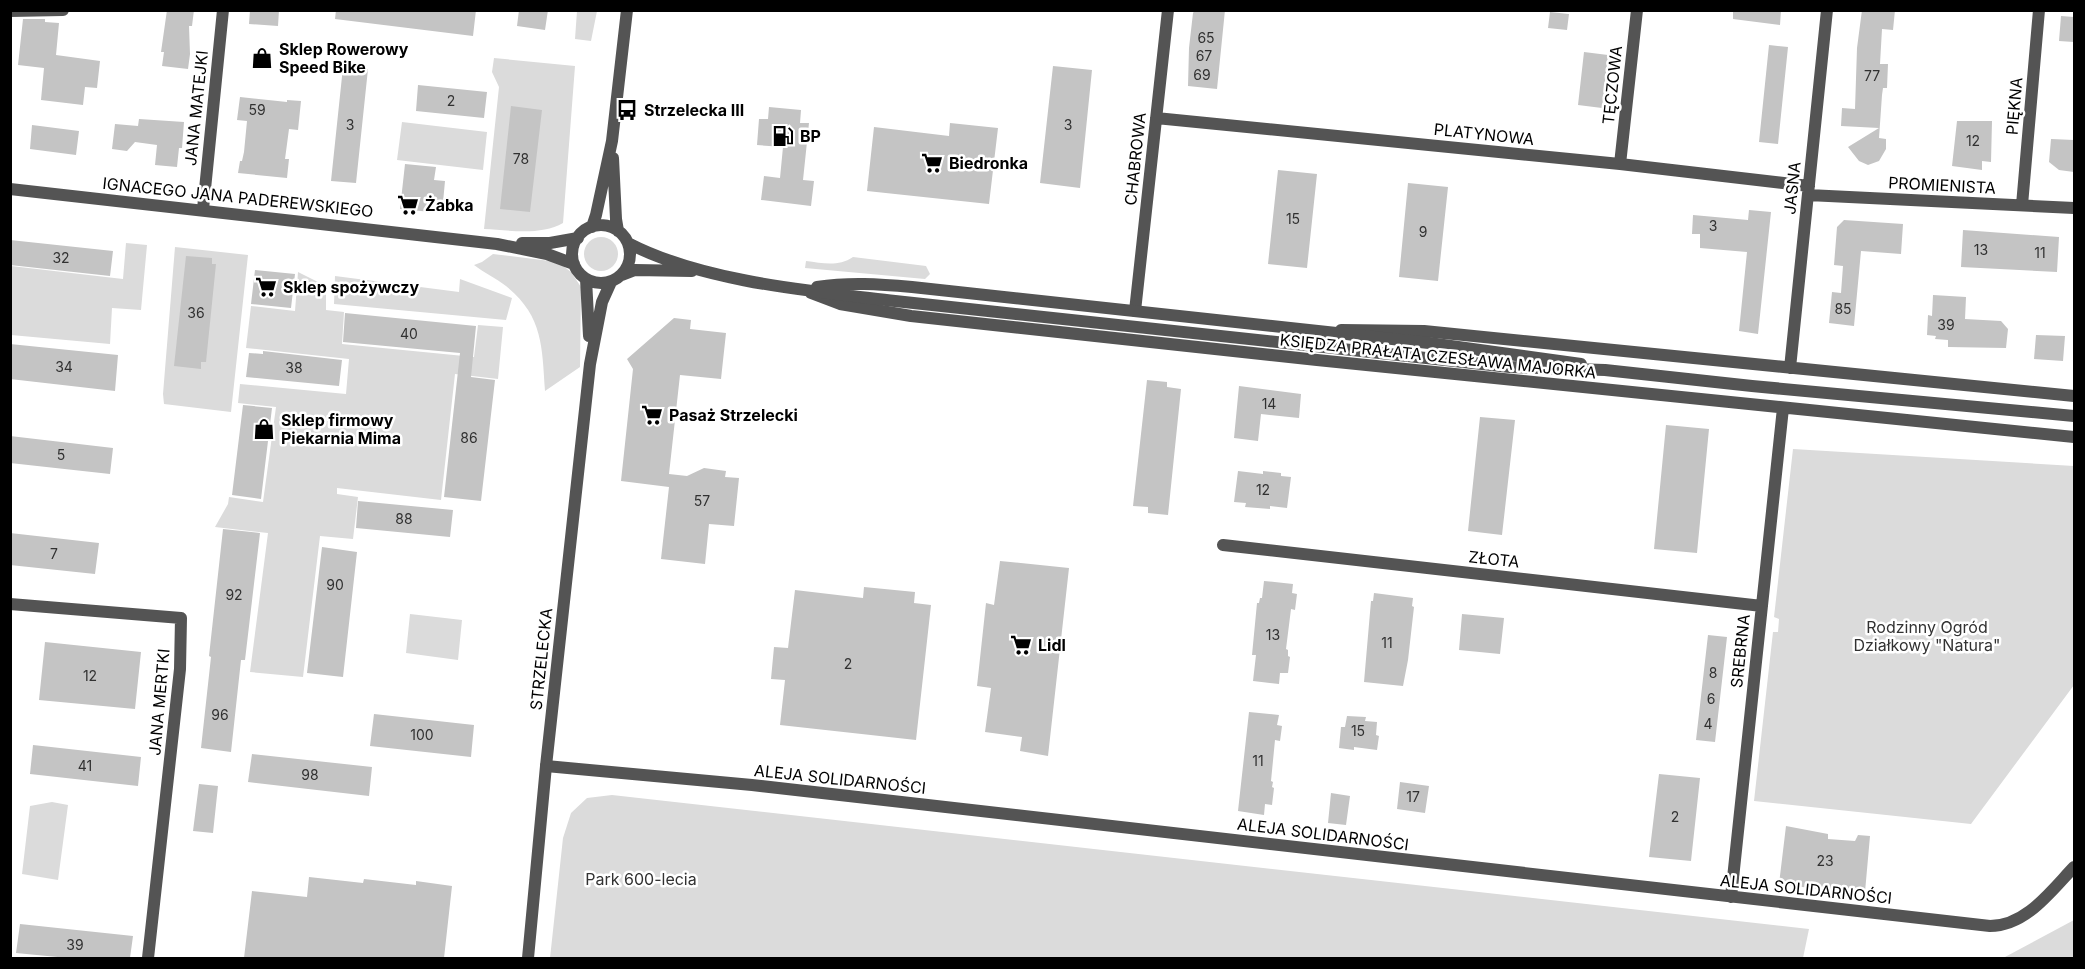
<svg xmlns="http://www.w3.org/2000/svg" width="2085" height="969" font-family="Inter,sans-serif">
	<rect width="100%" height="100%" fill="#fff"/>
	<path fill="#dbdbdb" d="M577,11H597L591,41L575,39Z
		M494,58L575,66L563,223C541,236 508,230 484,229L499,87L492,72Z
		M402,122L487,132L483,170L397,160Z
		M584 254a17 17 0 1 1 34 0a17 17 0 1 1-34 0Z
		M126,243L147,245L141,310L112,308L110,344L11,335V266L123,279Z
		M175,247L248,255L231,412L164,404L163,394Z
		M493,254L558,262L571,272L581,287L580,367L545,391C542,346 543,316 506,286C496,278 484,273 474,265L482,262Z
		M853,257L926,266L930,274L925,279L805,268L806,261C823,263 838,267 853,257Z
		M298,272L326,286V310L344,312L342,344L474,357L478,325L503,327L498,379L455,374L441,500L337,488V494L358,497L353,539L320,536L303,677L250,672L268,533L215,527L228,504L229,497L263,502L276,407L238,403L240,384L346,394L349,359L246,348L251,306L295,311Z
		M335,276L459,292L460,279L512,298L506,320L334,304Z
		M1793,449L2074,466V685L1971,824L1754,801L1773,632H1778L1779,619L1774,617Z
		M410,614L462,620L458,660L406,653Z
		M612,795L1809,929L1803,958H550L563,838L571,813L587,798Z
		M52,802L68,805L58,880L22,874L30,806Z
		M2074,920V958H2004L2005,957Z"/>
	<path fill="#c4c4c4" d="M167,10H194L192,26H189L190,54L188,69L162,66L164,52H161Z
		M250,10H279L278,26L249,24Z
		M336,10H476L473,36L335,19Z
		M519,10H548L545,30L517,26Z
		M1195,10H1225L1217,89L1188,86L1189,48L1193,13Z
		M1733,10H1781L1780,25L1733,19Z
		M1862,10H1895L1893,30L1882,29L1880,64H1888L1887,88H1883L1882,95L1879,138L1886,139V149L1879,161L1868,165L1859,161L1848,147L1879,128L1841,126L1842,108L1855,109L1857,48Z
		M1550,12L1569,14L1567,30L1548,28Z
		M2061,16L2074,17V42L2059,41Z
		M23,19H45V22L59,23L56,55L100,61L97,88L85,87L83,105L41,100L44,68L18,65Z
		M1769,45L1788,47L1778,144L1759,142Z
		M1584,52L1608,55L1602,108L1578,105Z
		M1053,66L1092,70L1080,188L1040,183Z
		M343,67L368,69L356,183L331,181Z
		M418,85L487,92L484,118L416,111Z
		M240,97L287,102V100L301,101L298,130L289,129L285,159H289L287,178L238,173L240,161H242L244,152L247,121L237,120Z
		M511,106L542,110L530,212L500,209Z
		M769,107L801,110L800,123H809L803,180L814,181L811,206L761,200L764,176L780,178L783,147L757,145L759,119H768Z
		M139,119L184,122L182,148H179L177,167L155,165L157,145L135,142L127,151L112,149L115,124L138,126Z
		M1957,121H1992L1991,162L1982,161V170L1952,166Z
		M950,123L998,128L989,204L867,191L874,127L949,136Z
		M32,125L79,131L76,155L30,149Z
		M2051,139L2074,140V172L2059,170L2049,162Z
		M405,164L436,167L434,180L445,181L442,213L400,209Z
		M1278,170L1317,174L1307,268L1268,264Z
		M1408,183L1448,187L1438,281L1399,277Z
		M1749,210L1771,212L1758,334L1739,331L1747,252L1700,248V234H1692L1693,215L1748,220Z
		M1844,220L1903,224L1901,254L1861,251L1854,326L1829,323L1832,292L1841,293L1843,266L1834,265L1837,227Z
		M1963,230L2059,237L2057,272L1961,267Z
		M10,240L113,251L110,276L10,265Z
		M186,256L212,258V264H216L206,362H201V369L174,366Z
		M255,270L295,274L291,308L251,304Z
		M1933,295L1966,297L1965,319L2001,321L2008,329L2006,348L1948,347V340L1935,339L1936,336L1927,335L1928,315L1932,316Z
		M345,313L476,326L471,377L495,380L481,501L444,497L460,353L343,342Z
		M674,318L691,320L690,329L726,333L721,379L680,375L669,474L687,476L704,468L726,471L725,477L739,478L734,526L709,524L705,564L661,559L669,487L621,481L633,369L627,359Z
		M2036,335L2065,336L2063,361L2034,359Z
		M10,344L118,355L115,391L10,379Z
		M263,351L342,360L339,386L246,377L249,353L263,354Z
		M1147,380L1167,382V387L1181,389L1168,515L1148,513V507L1133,506Z
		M1239,386L1301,394L1299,418L1261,414L1258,441L1234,438Z
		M243,405L272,408L261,499L232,495Z
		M1480,417L1515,420L1502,535L1468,531Z
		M1666,425L1709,429L1697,553L1654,549Z
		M10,436L113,448L110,474L10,463Z
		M1238,471L1263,474V471L1281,473V476L1291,477L1287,508L1270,506V509L1245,507L1246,503L1234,502Z
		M358,501L453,510L450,537L356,528Z
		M223,529L260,533L245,660H241L231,752L201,748L211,657L209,656Z
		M10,533L99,543L95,574L10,565Z
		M322,547L357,552L343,677L307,673Z
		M1000,561L1069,568L1048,756L1020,751L1022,737L985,732L991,688L977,686L986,603L994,605Z
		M1264,581L1293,584L1292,593L1297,594L1295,610L1291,609L1286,649L1288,650V656L1290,657L1288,673H1280L1279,684L1253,681L1256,655H1252L1257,603H1259L1260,598H1262Z
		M864,587L915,592L914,603L931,605L916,740L780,725L785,680L771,679L774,647L788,648L795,590L863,598Z
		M1374,593L1413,598L1412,606L1414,607L1408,660L1403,686L1364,682L1371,601H1373Z
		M1462,614L1504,618L1500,654L1459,650Z
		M1708,635L1727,637L1715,742L1696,740Z
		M45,642L141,652L135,709L39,700Z
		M1249,712L1279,715L1277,725L1282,726L1280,741L1275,740L1271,781L1273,782L1272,787L1274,788L1272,805L1265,804L1264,815L1238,811Z
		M374,714L474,725L471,757L370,746Z
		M1347,716L1366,717L1365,721L1377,722L1376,735L1379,736L1377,750L1354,747V750L1339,748L1341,727H1345Z
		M33,745L141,757L138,786L30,774Z
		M252,754L372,767L369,796L248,782Z
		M1659,774L1700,778L1691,861L1649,857Z
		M1400,782L1429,786L1425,813L1397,809Z
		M199,784L218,786L213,833L193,831Z
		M1331,793L1350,796L1346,825L1328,823Z
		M1786,826L1828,834V839L1855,841L1858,835L1870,836L1865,892L1830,889V892L1818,891V889L1779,884Z
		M309,877L363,883L364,879L416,885V881L452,886L444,958H244L252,891L307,897Z
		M20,924L133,936L130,958H68L16,953Z"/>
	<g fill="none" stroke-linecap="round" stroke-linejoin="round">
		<path stroke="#545454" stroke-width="12" d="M10,11L63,10
			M1156,118L1620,164L1809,186
			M1620,164L1637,10
			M1808,195L2074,208
			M2022,205L2039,10
			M203,209L223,10
			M811,293L840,304L911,316L1317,360L2074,437
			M1135,311L1168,10
			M1341,330L1424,331L2074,396
			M1790,368L1827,10
			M1223,545L1762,606
			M10,604L181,618L180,669L148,958
			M546,766L752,785L1990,926C2026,926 2051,891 2074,867
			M1731,897L1783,408"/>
		<path stroke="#545454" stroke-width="12" d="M613,158L616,219L618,231
			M10,189L497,244L547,254L574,264
			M572 254a29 29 0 1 1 58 0a29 29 0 1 1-58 0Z
			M592,227L596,215L612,141L627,10
			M522,243H550L578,238
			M628,243C703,282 811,291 895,301L1510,367L1605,370L1752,386L2074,416
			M622,275L635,270L692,271
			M586,279L589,336
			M817,287C849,282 879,284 912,287L1429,343L1581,364
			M528,958L546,766L590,364L602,302L611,282"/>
	</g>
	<defs>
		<symbol id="shop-bare" viewBox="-9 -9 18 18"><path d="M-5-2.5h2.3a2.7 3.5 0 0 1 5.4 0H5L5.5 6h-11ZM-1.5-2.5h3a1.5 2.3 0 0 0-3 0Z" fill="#000" stroke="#fff" stroke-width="2.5" paint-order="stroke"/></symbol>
		<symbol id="bus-bare" viewBox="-9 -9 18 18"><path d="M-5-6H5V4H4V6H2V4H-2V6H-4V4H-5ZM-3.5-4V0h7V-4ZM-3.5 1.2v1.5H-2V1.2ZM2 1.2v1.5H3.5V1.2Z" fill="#000" stroke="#fff" stroke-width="2.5" paint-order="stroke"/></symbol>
		<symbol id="fuel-bare" viewBox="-9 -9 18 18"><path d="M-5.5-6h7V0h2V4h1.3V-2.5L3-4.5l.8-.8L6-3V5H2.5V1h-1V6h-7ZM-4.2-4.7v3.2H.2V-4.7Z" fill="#000" stroke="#fff" stroke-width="2.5" paint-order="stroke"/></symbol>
		<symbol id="supermarket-bare" viewBox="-9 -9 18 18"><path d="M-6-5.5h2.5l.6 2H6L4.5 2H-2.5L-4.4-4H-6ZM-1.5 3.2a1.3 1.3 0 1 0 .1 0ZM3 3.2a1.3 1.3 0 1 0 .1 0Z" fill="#000" stroke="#fff" stroke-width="2.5" paint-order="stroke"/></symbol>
	</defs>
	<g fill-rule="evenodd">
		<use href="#shop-bare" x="247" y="43" width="30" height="30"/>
		<use href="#bus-bare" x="612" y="95" width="30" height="30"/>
		<use href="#fuel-bare" x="768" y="121" width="30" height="30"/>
		<use href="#supermarket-bare" x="917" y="148" width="30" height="30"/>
		<use href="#supermarket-bare" x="393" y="190" width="30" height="30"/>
		<use href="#supermarket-bare" x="251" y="272" width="30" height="30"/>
		<use href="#supermarket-bare" x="637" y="400" width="30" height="30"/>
		<use href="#shop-bare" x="249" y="414" width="30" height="30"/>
		<use href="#supermarket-bare" x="1006" y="630" width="30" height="30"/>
	</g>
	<g text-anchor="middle" stroke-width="5" stroke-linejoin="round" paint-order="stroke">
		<g font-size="14" fill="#313131">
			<text x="1206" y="43">65</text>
			<text x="1204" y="61">67</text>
			<text x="1202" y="80">69</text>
			<text x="1872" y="81">77</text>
			<text x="451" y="106">2</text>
			<text x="257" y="115">59</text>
			<text x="350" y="130">3</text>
			<text x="1068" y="130">3</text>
			<text x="1973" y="146">12</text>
			<text x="521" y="164">78</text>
			<text x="1293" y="224">15</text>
			<text x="1713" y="231">3</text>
			<text x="1423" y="237">9</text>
			<text x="1981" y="255">13</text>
			<text x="2040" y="258">11</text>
			<text x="61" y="263">32</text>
			<text x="1843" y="314">85</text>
			<text x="196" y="318">36</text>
			<text x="1946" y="330">39</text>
			<text x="409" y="339">40</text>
			<text x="64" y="372">34</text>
			<text x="294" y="373">38</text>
			<text x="1269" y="409">14</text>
			<text x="469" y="443">86</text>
			<text x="61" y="460">5</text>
			<text x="1263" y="495">12</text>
			<text x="702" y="506">57</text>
			<text x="404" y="524">88</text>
			<text x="54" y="559">7</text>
			<text x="335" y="590">90</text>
			<text x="234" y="600">92</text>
			<text x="1273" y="640">13</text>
			<text x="1387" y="648">11</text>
			<text x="848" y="669">2</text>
			<text x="1713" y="678">8</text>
			<text x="90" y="681">12</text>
			<text x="1711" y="704">6</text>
			<text x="220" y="720">96</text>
			<text x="1708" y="729">4</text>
			<text x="1358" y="736">15</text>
			<text x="422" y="740">100</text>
			<text x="1258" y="766">11</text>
			<text x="85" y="771">41</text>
			<text x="310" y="780">98</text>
			<text x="1413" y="802">17</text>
			<text x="1675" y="822">2</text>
			<text x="1825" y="866">23</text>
			<text x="75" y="950">39</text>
		</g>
		<g font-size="16" font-weight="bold" fill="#000" stroke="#fff" text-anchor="start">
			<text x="279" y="55">Sklep Rowerowy<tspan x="279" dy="18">Speed Bike</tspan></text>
			<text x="644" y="116">Strzelecka III</text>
			<text x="800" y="142">BP</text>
			<text x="949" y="169">Biedronka</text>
			<text x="425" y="211">Żabka</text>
			<text x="283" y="293">Sklep spożywczy</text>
			<text x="669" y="421">Pasaż Strzelecki</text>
			<text x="281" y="426">Sklep firmowy<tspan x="281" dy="18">Piekarnia Mima</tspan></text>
			<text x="1038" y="651">Lidl</text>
		</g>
		<g font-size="16" fill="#000" stroke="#fff">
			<text transform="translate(1612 85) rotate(-84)" y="6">TĘCZOWA</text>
			<text transform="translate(2014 106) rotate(-85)" y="6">PIĘKNA</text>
			<text transform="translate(196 108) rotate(-84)" y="6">JANA MATEJKI</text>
			<text transform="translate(1484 134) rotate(6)" y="6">PLATYNOWA</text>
			<text transform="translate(1135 159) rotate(-84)" y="6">CHABROWA</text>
			<text transform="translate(1942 185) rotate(3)" y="6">PROMIENISTA</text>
			<text transform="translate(1792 188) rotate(-84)" y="6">JASNA</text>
			<text transform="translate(238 197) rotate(6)" y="6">IGNACEGO JANA PADEREWSKIEGO</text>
			<text transform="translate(1438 356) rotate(6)" y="6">KSIĘDZA PRAŁATA CZESŁAWA MAJORKA</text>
			<text transform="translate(1494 559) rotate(6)" y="6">ZŁOTA</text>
			<text transform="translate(1740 651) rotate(-84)" y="6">SREBRNA</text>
			<text transform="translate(541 659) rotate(-84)" y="6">STRZELECKA</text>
			<text transform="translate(159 702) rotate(-85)" y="6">JANA MERTKI</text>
			<text transform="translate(840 779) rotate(6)" y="6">ALEJA SOLIDARNOŚCI</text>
			<text transform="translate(1323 834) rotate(7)" y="6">ALEJA SOLIDARNOŚCI</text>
			<text transform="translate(1806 889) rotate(6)" y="6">ALEJA SOLIDARNOŚCI</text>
		</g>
		<g font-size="16" fill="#323232" stroke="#fff">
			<text x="1927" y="633">Rodzinny Ogród<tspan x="1927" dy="18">Działkowy "Natura"</tspan></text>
			<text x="641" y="885">Park 600-lecia</text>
		</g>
	</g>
	<rect width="2085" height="969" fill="none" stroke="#000000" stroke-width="24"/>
</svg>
